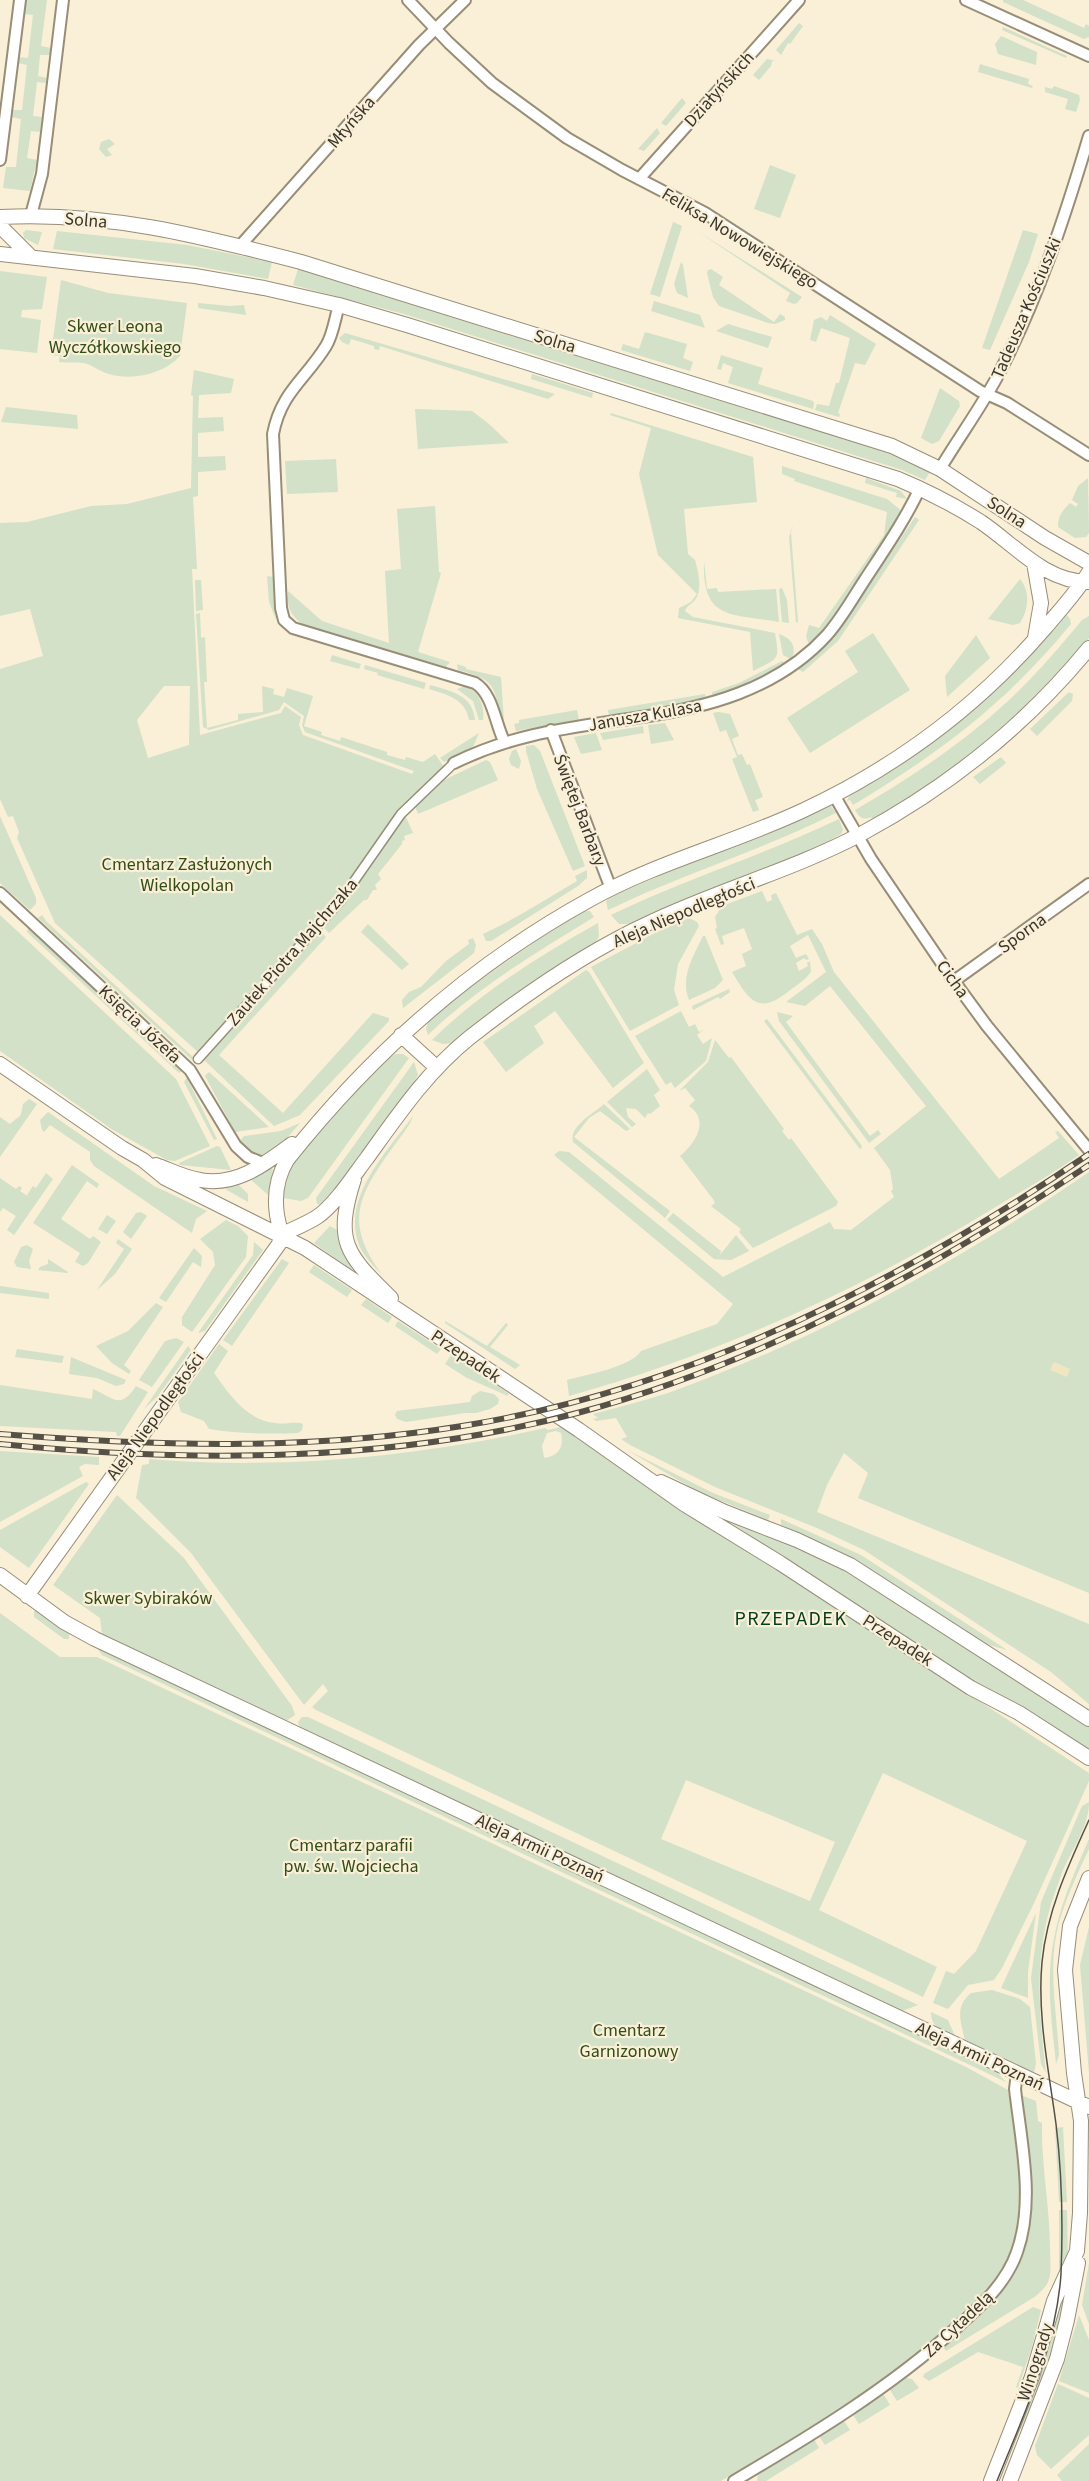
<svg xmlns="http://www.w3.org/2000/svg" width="1089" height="2481" font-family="'Source Sans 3',sans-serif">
	<rect width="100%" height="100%" fill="#faefd7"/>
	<path fill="#d2e1c8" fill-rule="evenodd" d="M25,0H47L41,46L51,48L50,55H40L38,76L47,78L46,83L37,82L33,116L42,117L40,132L31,131L27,158L37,160L30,191L3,188L6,167H16L21,119L11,117L12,110H22L27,65L18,63V57L28,58L33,15L24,14Z
		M1003,0H1023L1084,28L1086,24L1089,26V37L1084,39L1003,2Z
		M799,23L803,26L790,44L788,43L781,55L776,50Z
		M1003,27L1067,56L1066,58L1002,30Z
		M1001,36L1037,52L1036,65L998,54L995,44Z
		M767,59L776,61H772L771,66L759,80L753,75Z
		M980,64L1029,79L1028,84L1033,86L1032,88L978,72Z
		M1054,86L1079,95L1080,100L1076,112L1065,109L1068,99L1045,92V87L1052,89Z
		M682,98L686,103L666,126L661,123Z
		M657,128L660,133L644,151L638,149Z
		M109,139L115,144L107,149L112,155L106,157L99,149L101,142Z
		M770,165L796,175L780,218L754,209Z
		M673,222L682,226L660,297L650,294Z
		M26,230L42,232L38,245L24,238L23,233Z
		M1023,230L1038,234L1029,262L990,350L982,348Z
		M57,231L187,245L272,262L268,279L184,264L53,249Z
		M697,231L802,297L797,303L794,304L786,301L790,293Z
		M681,262L683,265L688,298L677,293L674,284Z
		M298,269L895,455L930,472L925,480L902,470L816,443L404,314L293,285Z
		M711,269L723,277L719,285L774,322L780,314L785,317V320L775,324L768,323L719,306L713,297L707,273L708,270Z
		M0,271L47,277L42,309L22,310L21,317L41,320L37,353L0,349Z
		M61,280L108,293L187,303L180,356C164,374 132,381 109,374C100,372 92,364 83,363C76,362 67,363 59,362L60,356L51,355Z
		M654,301L700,315L705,328L651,311Z
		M198,303L230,306L244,305L246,315L198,308Z
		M830,315L876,344L865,365L855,363L838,413L840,414L839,417L815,410L817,404L829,406L836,383H839L850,338L821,328L816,342L810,340L814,320L821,317L827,321Z
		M728,324L772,337L768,348L716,331Z
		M645,332L687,344L683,358L693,362L690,371L621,350L623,344L639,349Z
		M345,333L555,394L548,399L380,346L379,350L374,349V346L351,339L349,345L342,342L339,338Z
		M721,355L763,368L758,384L813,401L814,403L813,409L728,383L733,367L723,363L721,370L717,369Z
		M194,370L234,379L231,393L199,395L198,418L223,417L224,431L198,433V457L225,456L226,470L198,472V496L193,497L197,569H192L200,735L281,713L285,706L301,717L299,725L303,735L412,774L414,771L305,732L302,725L304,716L284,702L279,710L209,730L203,727L196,614L200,613L201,638L205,637L207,682H204L207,728L238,720V714L263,712L262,686L274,689L273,694L284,697L287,688L313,696L304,726L322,732L321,735L340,741L341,737L387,752V755L405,760L406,757L423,762L435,754L444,767L409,799L338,898L199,1053L55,923L17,838L19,832L13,816L8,817L0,799V669L43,656L30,609L0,616V523L27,522L91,506L127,504L191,488L193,396L191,395ZM164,686H190L189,745L148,758L137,720Z
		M532,374L593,393L592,398L531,379Z
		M940,388L959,401L960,406L939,441L932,444L921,438Z
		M6,407L77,415L78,429L1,422Z
		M415,409L472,411L489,424L509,443L418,449Z
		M611,413L753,457L757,502L684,509L688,554L695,560C698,571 703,590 695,600C691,605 687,605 685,611L693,617L775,633C780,662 778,658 753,671L750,632L678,618L679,608L691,602L697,594L658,555L639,474L651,428L610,415Z
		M336,459L338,492L287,494L285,461Z
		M782,466L887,499L903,512L834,619L809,645L806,636L809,625L819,628L884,535L887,512L794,481L795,479L782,474Z
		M866,478L901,491L907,499L896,497L897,493L865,483Z
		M1088,478L1089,533L1086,537L1075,538L1058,527C1058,516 1062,511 1070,503L1076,507L1078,504L1072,500L1078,486Z
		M435,506L439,572L441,573L418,652L450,662L446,667L308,627C293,620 285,607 288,591L322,621L389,643L385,571L401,569L397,509Z
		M915,517L919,520L838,641L803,672L798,669L834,638Z
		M793,525L791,533L798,622L796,623L789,537Z
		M704,561L707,589L717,588L718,592L776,589L779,622C731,613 702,621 704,561Z
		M267,576L273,577C280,589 272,607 277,622L269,602Z
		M1020,579C1031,592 1028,610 1020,623L1013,625L988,619Z
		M195,580H201L203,610L196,611Z
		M782,588L787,600L789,623L782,622L779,589Z
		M1066,614L1070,619L1071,624C1005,704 941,752 853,805L850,800L847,801L849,796C901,764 953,731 997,689C1022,665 1044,640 1066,614Z
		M1089,616V638C1028,714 956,771 873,820L871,817C863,821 859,817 855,810C910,778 962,744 1008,701C1035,676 1059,648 1082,620Z
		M873,633L910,690L810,753L787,718L858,672L845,651Z
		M779,634C791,638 798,647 791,659L783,655Z
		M976,635L990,658L947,697L945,676Z
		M332,655L361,664L359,669L330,661Z
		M782,661L786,664C763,678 739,689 713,697L712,692L739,683Z
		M457,664L466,667V669L501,677L504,723L502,724C494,686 497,680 458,670Z
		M365,665L426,683L424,689L377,675L378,673L364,669Z
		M430,685C451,691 473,695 475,720H469C466,699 446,694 429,689Z
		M465,686C479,692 485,705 483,720H479L473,701L457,689Z
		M1069,692L1073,694L1072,701L1037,736L1030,729Z
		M705,694L706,699L609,716L608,710Z
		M577,710L579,720L516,731L514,724L519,723V720Z
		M718,712L730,714L739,736L732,739L738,755L742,754L747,765L750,764L763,797L755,800L759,810L753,812L732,759L737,757L726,730L720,732L713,713Z
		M665,723L674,740L651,744L648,725Z
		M643,726L644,733L603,740L600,733Z
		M479,733L473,747L444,762L440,758Z
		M596,733L602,750L581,754L574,737Z
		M534,745L540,751L585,866L573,871L537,789L526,751V746Z
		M516,749L521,761L519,769L511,765L509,759L512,751Z
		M1001,757L1006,763L980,784L973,777Z
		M486,760L490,762L498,780L418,814L414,804L444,780Z
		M828,806H831L836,813C762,850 682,874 608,910L606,901L610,897C682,865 757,840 828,806Z
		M405,815L413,833L404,836L405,840L402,841V844L378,874L381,879L375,885L377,890H373L367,900H364L329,933L323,927C354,892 381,855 405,815Z
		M0,816L36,898V904L30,910L0,883Z
		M839,819L843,830L841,834L817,848L676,904L629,924H619L611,915C685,879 764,855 839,819Z
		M587,870V878L578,886L491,941H486L483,934C516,919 546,899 577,881L575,876Z
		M762,891L767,902L772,900L771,895L776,893L797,935L812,929L822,944L834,972L999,1179L1059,1138L1055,1132L1058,1131L1079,1155C1052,1174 1022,1191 994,1208C862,1289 719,1354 569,1396L567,1380C586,1375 631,1367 641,1351L717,1324L733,1304L554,1155L559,1151L569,1152L723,1277L830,1222L834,1229L851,1230L894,1197L891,1191L893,1189L890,1170L874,1148L926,1106L830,986L805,1006L786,1002L826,972L808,935L790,946L796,958L806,954L809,959L806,960L804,958L796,963L799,971L808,966L807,963L810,961L811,972C805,980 797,985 789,991C758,1016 749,1000 732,972L746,966L742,954L752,949L744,928L722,936L724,944L721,945L715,929L717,928L715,917L722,906Z
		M584,911H590L594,917C537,952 476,988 428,1035L426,1029L428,1021L458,996L540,938Z
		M0,915L176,1079L210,1146L175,1161L167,1160L113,1130L0,1051Z
		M42,915L47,922L194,1058L192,1060L38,918Z
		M689,918L697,922L699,926L678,964L674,990L679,1005L630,1031L591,967L655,933Z
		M598,923L599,937L594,944L497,1007L452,1043L443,1044L432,1040C480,993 539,956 598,923Z
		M368,924L409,964L402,970L361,932Z
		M28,928L179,1069L182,1071L179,1073L27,932Z
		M319,930L326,937L219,1055L283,1113L373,1013L389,1018V1021L300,1115L274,1126L203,1059Z
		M703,936H705L723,980L715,988L689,1000C680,977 693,957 703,936Z
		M473,938L476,945L474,953L403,1008L402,1000L409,992L421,987L446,961L469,944L468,940Z
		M586,970L589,972L644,1063L613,1088L555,1011L534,1026L544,1043L506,1072L483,1042Z
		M729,989L730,992L720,999L718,997L693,1010L692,1006Z
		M681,1011L689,1027L695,1024L699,1032L704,1029L697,1035L703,1044L712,1038L706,1061L675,1088L671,1082L666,1085L635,1036Z
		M777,1012L793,1016L786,1022L870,1136L878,1130L881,1134L869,1143L779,1021Z
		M767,1019L862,1146L861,1149L859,1148L764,1021Z
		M715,1040L729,1058L731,1057L784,1129L782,1131L789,1140L791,1138L838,1202L836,1206L753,1248L739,1232L741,1229L711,1206L715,1203L713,1199L680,1156C696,1143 710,1120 689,1106L695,1100L685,1088L679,1091L708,1062Z
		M396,1054H403L409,1058L308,1198L301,1201L283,1198C285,1187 286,1176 292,1167C302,1149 380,1060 396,1054Z
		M414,1062L418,1075L414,1082L330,1197L324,1205L317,1204L316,1198Z
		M647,1069L660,1090L654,1095L660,1106L650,1114L648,1113L645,1118L636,1109L626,1108L628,1117L636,1124L632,1127L607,1102Z
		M209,1072L269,1127L235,1132L205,1076Z
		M187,1078L217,1139L214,1140L184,1082Z
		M29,1099L37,1104L0,1157V1117L10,1124C22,1113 20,1120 23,1104Z
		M604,1104L630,1129L626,1131L600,1111L589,1118L574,1137L670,1211L665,1218L573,1142C569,1126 593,1114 604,1104Z
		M48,1112L154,1186L207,1211L196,1219L192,1233L94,1166L90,1160V1152L50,1125L44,1132L42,1130L40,1120Z
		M413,1116C410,1126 400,1137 393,1147C358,1196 343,1223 383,1276C375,1267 365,1258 360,1247C339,1199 388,1151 413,1116Z
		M300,1123C284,1141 261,1175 240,1141L244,1136L281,1131Z
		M217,1146L220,1147L231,1170L180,1165L179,1163Z
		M72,1165L99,1184L97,1188L87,1181L61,1219L90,1239L93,1236L101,1242L88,1263L83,1266L75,1262L80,1253L33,1223Z
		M272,1168L273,1170L268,1195L250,1179Z
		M1089,1172V1593L858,1498L868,1473L844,1453L827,1485L817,1512L1089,1624V1704L1051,1672L864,1550L817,1528L715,1487L630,1445L621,1439L627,1437L616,1418L596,1421L593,1419L598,1418L593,1414C618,1407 643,1401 668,1393C818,1339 958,1262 1089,1172Z
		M46,1173L53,1179L14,1235L7,1230L16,1216L3,1208L0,1212V1178L16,1189L19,1186L22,1188L20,1191L29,1197L27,1195L33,1186L36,1188Z
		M238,1184L248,1194V1202L225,1189Z
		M141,1212L147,1216L131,1239L123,1232L136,1213Z
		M673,1213L721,1251L720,1255L736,1235L749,1251L731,1260L714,1259L667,1220Z
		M107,1215L116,1221L107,1234L98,1229Z
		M226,1220L238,1226L248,1236L246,1257L192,1332L182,1325V1317L215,1265L213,1252L200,1239Z
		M330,1226L339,1231L343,1252L353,1271L314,1243Z
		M118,1239L132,1249L115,1274L97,1290L124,1249L116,1243Z
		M254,1242L263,1250L205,1331L198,1333L253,1255Z
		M27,1245L33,1249L29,1261L31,1269L17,1267L14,1262L21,1247Z
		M194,1248L202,1256L201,1267L193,1262L166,1302L159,1298Z
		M48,1259L68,1272V1273L38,1270L40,1267L48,1264Z
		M282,1259L289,1263L232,1346L223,1340Z
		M314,1265L352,1290L347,1297L309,1272Z
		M0,1286L49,1293V1299L0,1293Z
		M366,1299L392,1317L388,1323L361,1305Z
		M156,1303L163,1307L124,1365L131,1371L129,1374L112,1363L96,1346L128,1331Z
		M398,1321L441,1349L437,1354L395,1326Z
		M445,1321L487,1346L506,1323L508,1325L490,1347L520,1365L515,1369L445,1323Z
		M176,1338L184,1342L152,1387L139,1380L165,1341Z
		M219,1344L228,1351L214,1373C229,1394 246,1420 275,1423C285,1425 293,1421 303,1424L302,1430L298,1433C268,1434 239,1434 209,1429L204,1421L181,1412L178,1402Z
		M188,1346L191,1350L158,1396L144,1409Z
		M17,1349L64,1356L62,1363L15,1357Z
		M451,1355L508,1393V1396L467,1378L445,1364Z
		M71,1357L126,1380L124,1384L116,1386L97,1378L69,1374Z
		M0,1385L92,1399L93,1389C112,1397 120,1411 136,1386L148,1392L120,1436H117L116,1432L0,1426Z
		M480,1391L494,1394L499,1399L498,1404L490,1409L476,1413H465L406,1422L397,1419L395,1415L397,1411L470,1402L472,1396Z
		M561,1427L1089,1773V1781L1035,1901L1002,1968L994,1980L968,1985L948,2009L933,2003L946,1971L954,1974L976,1951L1027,1841L883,1773L819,1910L937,1967L923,1997L316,1710L312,1707L328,1691L323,1684L304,1705L191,1553L136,1498L142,1465L149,1464V1459C281,1470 417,1457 545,1428L548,1430ZM556,1431L561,1433C564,1447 559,1456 544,1458L542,1446L547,1433ZM686,1780L835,1842L810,1901L661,1839Z
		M627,1450L713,1493L770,1515L768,1520L697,1491Z
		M0,1451L99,1457V1465L85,1464L79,1467L83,1476L0,1522Z
		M86,1482L89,1484L29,1568L0,1547V1530Z
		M117,1495L184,1558L292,1706L295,1715L286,1721L102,1634L100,1618L53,1585Z
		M781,1519L861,1555L1007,1650L986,1644L855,1559L781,1525Z
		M730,1522L794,1545L856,1575L879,1590L1089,1727V1750L1029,1710L977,1684Z
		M34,1611H38L69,1633V1639H64L34,1617Z
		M0,1613L60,1657H97L966,2067L1008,2090L1009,2097L1021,2103V2095L1036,2101L1038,2121L1042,2123C1041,2165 1050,2207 1050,2249C1050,2259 1052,2273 1048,2282C1046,2287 1040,2292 1036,2296L946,2351L944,2348L976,2318L922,2350L873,2388L820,2422L721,2481H0Z
		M97,1648L969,2058L995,2070L1006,2082L102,1655Z
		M302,1717H308L918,2005L902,2011L300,1728L298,1722Z
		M1089,1802C1089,1826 1073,1848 1063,1870C1059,1881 1055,1893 1051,1904C1034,1961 1039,2015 1046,2073L1041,2064L1031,1978L1041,1902L1082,1806Z
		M1089,1839V1849C1076,1877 1062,1905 1056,1936C1049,1975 1057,2016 1059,2055L1056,2064C1052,2024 1046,1984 1053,1944C1059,1907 1074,1873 1089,1839Z
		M1036,1913L1028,1972V1998L1001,1988Z
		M1089,1927V2073L1080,1965Z
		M992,1990L1020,1999L1030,2007L1036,2063L1034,2073L965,2041C961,2022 954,2007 971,1993Z
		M931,2012L948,2020L955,2036C942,2030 931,2028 931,2012Z
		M1063,2127L1067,2202H1059L1055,2128Z
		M1059,2210H1067L1068,2260L1059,2278Z
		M1089,2263V2324L1082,2305Z
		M1066,2290L1057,2342L1025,2430H1022L1018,2427L1056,2307Z
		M1033,2307L1041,2310L1032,2347L1018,2388L1016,2387L1023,2367L978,2352L929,2381L923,2377L924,2374Z
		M1079,2315L1089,2340V2393L1059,2381Z
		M906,2378L912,2379L919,2388L897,2401L890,2390Z
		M1058,2384L1089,2398V2435L1051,2469L1037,2455L1035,2446Z
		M884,2395L890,2405L859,2424L853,2415Z
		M844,2421L850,2430L825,2445L819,2436Z
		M814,2439L819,2448L766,2481H757L758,2472Z
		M1089,2444V2481H1062L1057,2475Z"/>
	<path fill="#f0e7c1" d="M1054,1362L1070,1369L1067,1377L1050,1370Z"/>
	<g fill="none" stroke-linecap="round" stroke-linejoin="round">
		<defs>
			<path id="pedestrian" d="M198,1059L341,900L401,814L454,763"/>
			<path id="minor" d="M408,0L449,43L492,83L567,138L622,170L705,213L980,391L1007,403L1089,455
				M966,0L1089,56
				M0,160L20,0
				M639,179L799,0
				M31,215L42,174L63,0
				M240,246L419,45L465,0
				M339,305C335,318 333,335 326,346C305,380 281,392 273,434L281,608L284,620L293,628L475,683C493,694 495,723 504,741
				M940,469C958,439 979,410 996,379C1037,302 1064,220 1089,136
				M551,730L611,889
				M454,763C515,733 569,728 635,718C706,708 777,690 827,635C842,618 854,596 866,578C885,549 905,520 920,488
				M834,795L871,859L951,977L987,1026L1089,1150
				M0,893L190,1070L236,1146L248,1157L265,1164
				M954,981L1089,884
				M734,2481C812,2435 888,2389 955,2329C980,2307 1006,2284 1017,2252C1035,2201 1021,2142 1015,2089L1017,2073"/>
			<path id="tertiary" d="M0,217C104,211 201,236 301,262L892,446L940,469L1045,538L1089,563
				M0,226L31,257
				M0,254L195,276L264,288L339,305L407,325L898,479C927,491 954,505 981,522C1015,545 1045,582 1089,582
				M1034,563L1041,603L1035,638
				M401,1035L436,1067
				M0,1064L122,1148L143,1160L165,1178L305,1248L579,1430L684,1504L780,1563L971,1688L1019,1713L1089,1758
				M156,1165C170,1170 185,1178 200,1180C236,1187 265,1164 292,1144
				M354,1179C334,1242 346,1254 391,1298
				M281,1235C293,1229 306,1224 317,1217C335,1205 354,1175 367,1158C398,1115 427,1072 469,1038C525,994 584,953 649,923C718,890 793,870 861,834C948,787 1026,725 1089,648
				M661,1482L725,1512L797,1540L850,1565L1089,1719
				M0,1575L64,1622L95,1639L1089,2107
				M27,1596L279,1244C282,1233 279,1226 277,1215C274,1195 277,1177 287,1160C371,1054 471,965 589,900C657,862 734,843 804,810C896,767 979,705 1045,628C1060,610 1077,592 1089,572
				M991,2481L1032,2377L1054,2301L1077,2251L1080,2213L1081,2121L1074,2073L1065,1970L1070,1926L1089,1878
				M1010,2481L1057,2359L1067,2320L1078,2263"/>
		</defs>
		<use href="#pedestrian" stroke="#988e78" stroke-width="11"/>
		<use href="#minor" stroke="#988e78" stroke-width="14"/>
		<use href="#tertiary" stroke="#988e78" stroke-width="16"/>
		<use href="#pedestrian" stroke="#fff" stroke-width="8"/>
		<use href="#minor" stroke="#fff" stroke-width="10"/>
		<use href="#tertiary" stroke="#fff" stroke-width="14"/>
		<path stroke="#565146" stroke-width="1.5" d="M997,2481C1024,2414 1056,2347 1061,2274C1063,2225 1062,2173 1056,2124C1049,2071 1037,2016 1042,1962C1047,1911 1068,1866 1089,1820"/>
		<defs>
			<path id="rail" d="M0,1434C153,1446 310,1451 462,1426C688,1390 901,1282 1089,1154
				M0,1444C192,1463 394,1463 581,1412C764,1362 932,1270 1089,1165"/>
		</defs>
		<use href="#rail" stroke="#565146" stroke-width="6"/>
		<use href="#rail" stroke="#faefd7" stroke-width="4" stroke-dasharray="11" stroke-linecap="butt"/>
	</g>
	<g text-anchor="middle" stroke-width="4.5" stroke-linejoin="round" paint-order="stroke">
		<g font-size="18" fill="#3a362d" stroke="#faefd7">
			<text transform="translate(719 89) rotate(-48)" y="6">Działyńskich</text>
			<text transform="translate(351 122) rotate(-49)" y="6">Młyńska</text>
			<text transform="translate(86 220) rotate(5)" y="6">Solna</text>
			<text transform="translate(740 238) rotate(31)" y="6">Feliksa Nowowiejskiego</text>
			<text transform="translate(1026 308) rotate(-67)" y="6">Tadeusza Kościuszki</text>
			<text transform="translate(555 341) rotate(17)" y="6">Solna</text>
			<text transform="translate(1007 512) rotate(33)" y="6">Solna</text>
			<text transform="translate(645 715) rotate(-10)" y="6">Janusza Kulasa</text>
			<text transform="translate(580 810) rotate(69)" y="6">Świętej Barbary</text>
			<text transform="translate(684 912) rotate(-23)" y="6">Aleja Niepodległości</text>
			<text transform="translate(1022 933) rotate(-36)" y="6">Sporna</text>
			<text transform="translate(292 952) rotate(-49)" y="6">Zaułek Piotra Majchrzaka</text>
			<text transform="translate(953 979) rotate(54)" y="6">Cicha</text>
			<text transform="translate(140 1024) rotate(43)" y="6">Księcia Józefa</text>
			<text transform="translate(466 1356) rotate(34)" y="6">Przepadek</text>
			<text transform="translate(155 1416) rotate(-54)" y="6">Aleja Niepodległości</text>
			<text transform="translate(898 1640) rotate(33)" y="6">Przepadek</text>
			<text transform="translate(540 1848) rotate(25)" y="6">Aleja Armii Poznań</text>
			<text transform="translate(980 2056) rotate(25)" y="6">Aleja Armii Poznań</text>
			<text transform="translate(958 2324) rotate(-43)" y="6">Za Cytadelą</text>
			<text transform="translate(1035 2362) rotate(-72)" y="6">Winogrady</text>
		</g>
		<g font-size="18" fill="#324d15" stroke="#faefd7">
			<text x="115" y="332">Skwer Leona<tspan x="115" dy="21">Wyczółkowskiego</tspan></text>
			<text x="187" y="870">Cmentarz Zasłużonych<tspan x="187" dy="21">Wielkopolan</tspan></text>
			<text x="148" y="1604">Skwer Sybiraków</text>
			<text x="351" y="1851">Cmentarz parafii<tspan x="351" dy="21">pw. św. Wojciecha</tspan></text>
			<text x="629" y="2036">Cmentarz<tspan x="629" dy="21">Garnizonowy</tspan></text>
		</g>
		<g font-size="20" letter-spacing="1.5" fill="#023d1d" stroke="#faefd7">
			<text x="791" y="1625">PRZEPADEK</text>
		</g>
	</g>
</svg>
